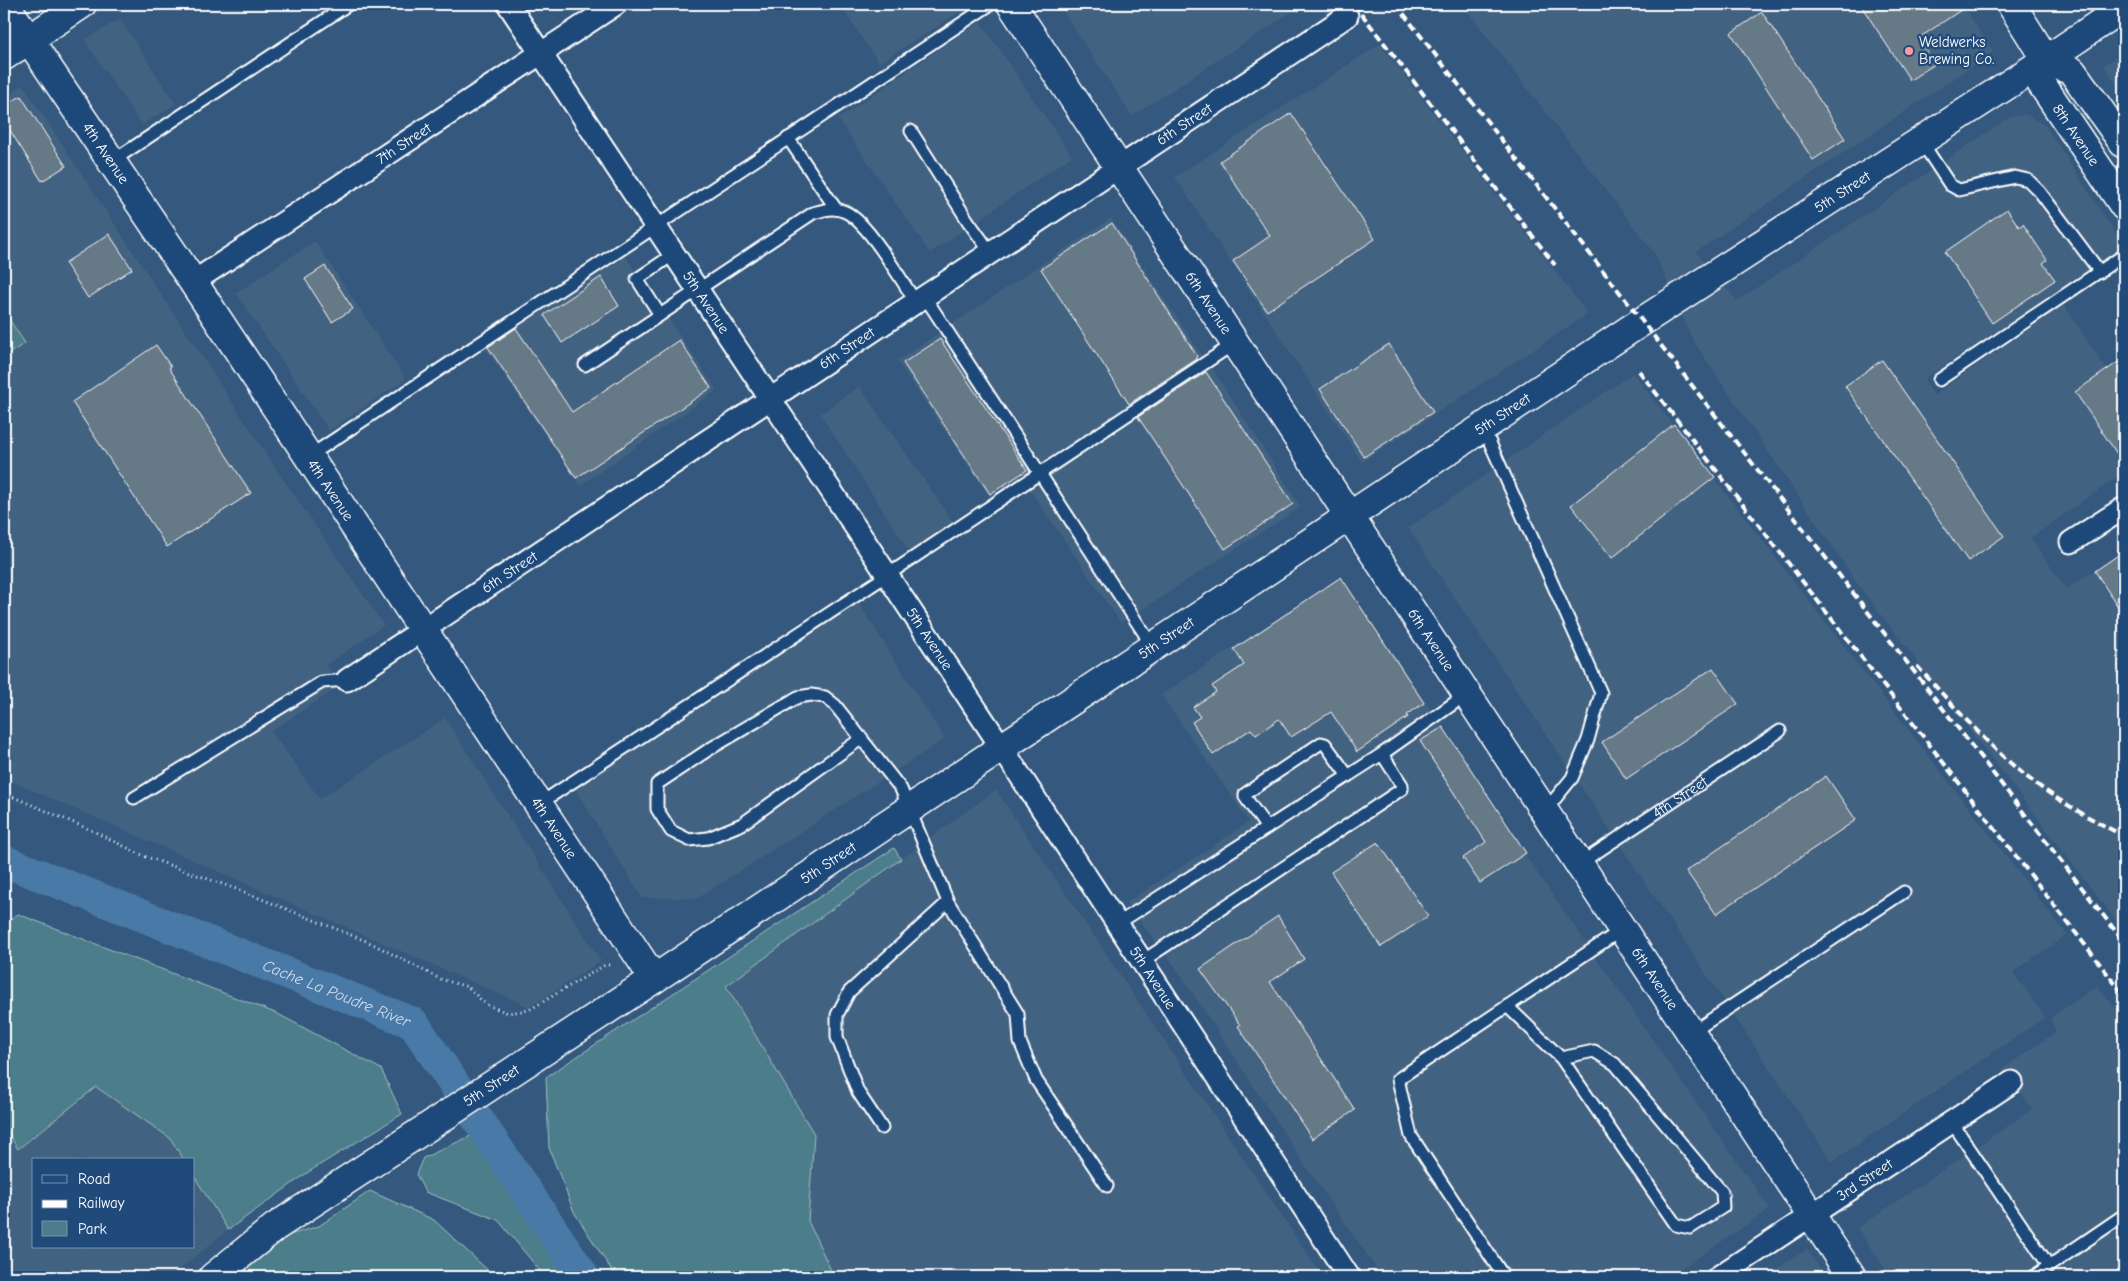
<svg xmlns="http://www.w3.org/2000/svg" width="2128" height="1281" font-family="'Comic Neue',sans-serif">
	<rect width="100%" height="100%" fill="#34587e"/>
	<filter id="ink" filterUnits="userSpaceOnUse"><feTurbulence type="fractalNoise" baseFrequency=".02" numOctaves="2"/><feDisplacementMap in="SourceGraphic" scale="10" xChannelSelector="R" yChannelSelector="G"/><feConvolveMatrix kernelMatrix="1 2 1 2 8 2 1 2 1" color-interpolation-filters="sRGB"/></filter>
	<g filter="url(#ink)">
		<path fill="#436281" d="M839,4H969L970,6L879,63Z
			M1058,4H1304L1132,116Z
			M1462,4H1962L1993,52L1696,252L1737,301L2010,117L2026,114L2046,126L2124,247L1924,379L1934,395L2064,305L2107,370L2075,392L2124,464V472L2031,538L2066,589L2124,551V931L1857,583L1692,339L1655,254Z
			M120,19L176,104L142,125L84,40Z
			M980,21L1072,156L930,253L838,119Z
			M1380,44L1588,314L1362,462L1175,177Z
			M2124,52V96L2104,65Z
			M23,85L281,476L384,625L326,665L340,686L271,731L320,799L445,718L601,961L529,1007L4,778V98Z
			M1111,218L1203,357L991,499L897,361Z
			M315,241L406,379L329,431L236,293Z
			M626,257L717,390L580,486L484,346Z
			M1212,368L1301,507L1121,623L1029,489Z
			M1633,373L2067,935L2013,972L2045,1017L1832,1162L1408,528Z
			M859,386L954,523L911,554L820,414Z
			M1341,576L1527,853L1525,855L1770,1209L1669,1277H1382L1304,1164L1177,969L1126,903L1249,822L1161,695Z
			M858,602L945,739L698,898H642L575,789Z
			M996,790L1323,1277H834L807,1226L814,1134L726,986Z
			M2097,986L2124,1018V1277H1891L1857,1228L2033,1109L2002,1069L2056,1032L2050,1018Z
			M96,1087L170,1138L184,1160H34V1247H194V1176L228,1230L170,1277H4V1126L18,1149Z
			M1807,1249L1826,1277H1764Z"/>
		<path fill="#4b7e8a" stroke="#a5bec4" d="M4,312L25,343L4,357Z
			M894,848L901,859L726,986L814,1134L808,1221L834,1277H616L574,1212L549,1148L546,1077Z
			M18,914L278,1014L381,1069L402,1114L310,1171L228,1230L194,1176V1160H184L170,1138L96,1087L18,1149L4,1126V924Z
			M477,1133L523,1207L575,1277H545L498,1220L425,1192L416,1174L423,1158Z
			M370,1191L434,1220L495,1277H236L286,1236L319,1226Z"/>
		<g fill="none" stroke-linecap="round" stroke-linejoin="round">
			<path stroke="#4979a6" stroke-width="32" id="s1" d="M4,861L413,1023L584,1277"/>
		</g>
		<path fill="#667987" stroke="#fff" d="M1860,4H1970L1919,38L1935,64L1910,80Z
			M1762,12L1845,139L1813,160L1731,33Z
			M21,96L66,166L42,181L4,121V106Z
			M1291,113L1375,239L1267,311L1233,261L1270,236L1220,161Z
			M2007,209L2019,227L2023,224L2047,260L2043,263L2055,280L1992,323L1945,252Z
			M1112,223L1197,356L1196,357L1197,359L1129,404L1041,269Z
			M109,234L132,269L88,298L65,263Z
			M325,266L353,309L332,322L305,279Z
			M601,277L619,306L562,343L544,315Z
			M516,328L572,412L679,340L711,388L576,478L488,347Z
			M940,339L1027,470L990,494L903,363Z
			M1389,344L1433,412L1364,457L1320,389Z
			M156,345L171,367L169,368L251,493L167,547L72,402Z
			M2124,358V464L2075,392Z
			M1882,360L2004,536L1968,561L1845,386Z
			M1206,372L1293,504L1225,549L1138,417Z
			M1674,424L1715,477L1612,558L1571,505Z
			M2124,551V616L2095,571Z
			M1341,577L1424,703L1407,715L1408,717L1357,752L1331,712L1291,737L1279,719L1256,735L1251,729L1213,755L1192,722L1200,717L1193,707L1216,692L1212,686L1244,665L1234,649Z
			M1713,668L1738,704L1626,779L1602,742Z
			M1443,727L1526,853L1480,883L1463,858L1486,842L1420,741Z
			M1826,776L1856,820L1716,914L1686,871Z
			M1378,842L1428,916L1381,947L1331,872Z
			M1278,916L1304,959L1270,982L1355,1110L1312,1139L1238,1026L1240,1025L1200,969Z"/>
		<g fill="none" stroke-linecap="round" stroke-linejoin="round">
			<defs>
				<g id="lane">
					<path d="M911,131L968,221L991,253"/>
					<path d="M788,138L836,209"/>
					<path d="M1921,141L1950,185L1959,190L2015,177L2028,180L2040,192L2100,272"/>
					<path d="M111,162L349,4"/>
					<path d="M925,297L1153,647"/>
					<path d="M660,315L637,279L674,254"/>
					<path d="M585,365L813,213C824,210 832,207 843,211C866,218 902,282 916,302"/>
					<path d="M1939,380L2124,255"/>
					<path d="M1483,427L1601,693L1588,740L1572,778L1545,811"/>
					<path d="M308,457L991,4"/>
					<path d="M862,738L742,824L708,838L689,840L671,831L657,809V784L708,750L798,697L811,695L825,697L835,705L901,789L948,902L1018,1014L1020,1042L1036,1080L1107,1186"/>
					<path d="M134,798L322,682L347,680"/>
					<path d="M539,804L886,576L1235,343"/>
					<path d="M1267,828L1245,797V794L1321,743L1325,744L1348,776"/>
					<path id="s2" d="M1579,864L1780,731"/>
					<path d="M1117,924L1382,754L1467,694"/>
					<path d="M1141,962L1402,789V785L1382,754"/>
					<path d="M1507,1006L1561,1058L1594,1051L1615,1064L1722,1192L1723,1207L1690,1228L1676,1225L1561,1058"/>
					<path d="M1691,1033L1904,892"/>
					<path d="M1951,1121L2049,1266"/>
					<path d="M882,1128L858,1092L837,1037V1015L849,992L948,902"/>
					<path d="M1504,1277L1411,1136L1398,1079L1623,929"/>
					<path d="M2033,1277L2124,1215"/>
				</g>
				<g id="street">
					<path id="s3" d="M508,4L1002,748L1349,1277"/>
					<path id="s4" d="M193,282L616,4"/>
					<path d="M2071,542L2124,508"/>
					<path id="s5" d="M347,680L1347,16"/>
					<path id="s6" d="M1718,1277L2012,1082"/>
				</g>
				<g id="secondary">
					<path id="s7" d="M5,4L193,282L654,979"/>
					<path id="s8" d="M1011,4L1852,1277"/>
					<path d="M4,56L82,4"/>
					<path id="s9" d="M213,1277L275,1227L654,979L1632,328L2046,60L2124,7"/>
				</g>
				<g id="primary">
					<path d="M2011,4L2046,60L2072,71L2124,144"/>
					<path id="s10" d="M2046,60L2041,83L2124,206"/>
				</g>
			</defs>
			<use href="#lane" stroke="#fff" stroke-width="15"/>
			<use href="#street" stroke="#fff" stroke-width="25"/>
			<use href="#secondary" stroke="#fff" stroke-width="31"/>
			<use href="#primary" stroke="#fff" stroke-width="31"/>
			<path stroke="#fff" stroke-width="3" stroke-dasharray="1 4" stroke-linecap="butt" d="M4,793L93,831L144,856L239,890L371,943L440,979L468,987L485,1004L508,1013L529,1010L605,965H610"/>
			<use href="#lane" stroke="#1f4a7a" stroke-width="11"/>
			<use href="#street" stroke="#1f4a7a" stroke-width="21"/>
			<use href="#secondary" stroke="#1f4a7a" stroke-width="28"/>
			<use href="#primary" stroke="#1f4a7a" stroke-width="28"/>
			<path stroke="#fff" stroke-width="4" stroke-dasharray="8 4" stroke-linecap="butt" d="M1354,4L1555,265
				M1396,4L2124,942
				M1639,371L2124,995
				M1917,666C1952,704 1987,745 2027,777C2056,800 2091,819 2124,836"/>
		</g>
	</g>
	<circle fill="#ff9aa2" stroke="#1f4a7a" stroke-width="2" cx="1909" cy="51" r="5"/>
	<g text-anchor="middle" stroke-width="4.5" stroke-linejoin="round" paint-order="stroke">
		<g font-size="15" fill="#fff" stroke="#1f4a7a" text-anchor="start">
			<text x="1919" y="47">Weldwerks<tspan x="1919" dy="17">Brewing Co.</tspan></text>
		</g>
		<g font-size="15" fill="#fff" stroke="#1f4a7a">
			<text dy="5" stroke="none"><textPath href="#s5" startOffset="1005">6th Street</textPath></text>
			<text dy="5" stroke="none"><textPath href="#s10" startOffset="86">8th Avenue</textPath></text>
			<text dy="5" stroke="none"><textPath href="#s4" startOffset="252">7th Street</textPath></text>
			<text dy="5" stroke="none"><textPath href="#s7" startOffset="180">4th Avenue</textPath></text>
			<text dy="5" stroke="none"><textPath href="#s9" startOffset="1958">5th Street</textPath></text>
			<text dy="5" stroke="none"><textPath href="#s3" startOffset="358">5th Avenue</textPath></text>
			<text dy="5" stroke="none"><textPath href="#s8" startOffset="358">6th Avenue</textPath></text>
			<text dy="5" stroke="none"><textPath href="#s5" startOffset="600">6th Street</textPath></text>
			<text dy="5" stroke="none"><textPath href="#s9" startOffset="1552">5th Street</textPath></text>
			<text dy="5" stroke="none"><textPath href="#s7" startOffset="585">4th Avenue</textPath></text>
			<text dy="5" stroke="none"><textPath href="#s5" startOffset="195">6th Street</textPath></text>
			<text dy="5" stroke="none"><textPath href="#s9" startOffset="1148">5th Street</textPath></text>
			<text dy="5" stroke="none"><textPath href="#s3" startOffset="762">5th Avenue</textPath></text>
			<text dy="5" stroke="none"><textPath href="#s8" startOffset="762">6th Avenue</textPath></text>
			<text dy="5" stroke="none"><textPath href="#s2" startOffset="121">4th Street</textPath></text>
			<text dy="5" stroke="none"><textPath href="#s7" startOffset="990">4th Avenue</textPath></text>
			<text dy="5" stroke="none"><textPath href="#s9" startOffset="742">5th Street</textPath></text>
			<text dy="5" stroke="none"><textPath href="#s3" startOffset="1168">5th Avenue</textPath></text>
			<text dy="5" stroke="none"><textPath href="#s8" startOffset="1168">6th Avenue</textPath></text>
			<text dy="5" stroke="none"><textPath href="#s9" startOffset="338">5th Street</textPath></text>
			<text dy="5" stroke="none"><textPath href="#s6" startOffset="176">3rd Street</textPath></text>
		</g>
		<g font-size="16" font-style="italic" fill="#d2dee9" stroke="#1f4a7a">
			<text dy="6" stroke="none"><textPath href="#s1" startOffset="358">Cache La Poudre River</textPath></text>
		</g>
	</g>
	<rect width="2128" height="1281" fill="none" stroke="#1f4a7a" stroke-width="20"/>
	<rect x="10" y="10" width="2108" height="1261" fill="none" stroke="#fff" stroke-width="2" filter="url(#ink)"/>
	<rect x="32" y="1158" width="162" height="90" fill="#1f4a7a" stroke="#7992af"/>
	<rect x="42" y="1175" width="25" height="8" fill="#1f4a7a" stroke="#7992af"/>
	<text x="78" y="1184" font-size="15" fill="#ffffff">Road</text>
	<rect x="42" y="1200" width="25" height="8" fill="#ffffff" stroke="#7992af"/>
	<text x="78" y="1208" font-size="15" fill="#ffffff">Railway</text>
	<rect x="42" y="1221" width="25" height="15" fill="#4b7e8a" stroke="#7992af"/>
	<text x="78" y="1234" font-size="15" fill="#ffffff">Park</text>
</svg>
